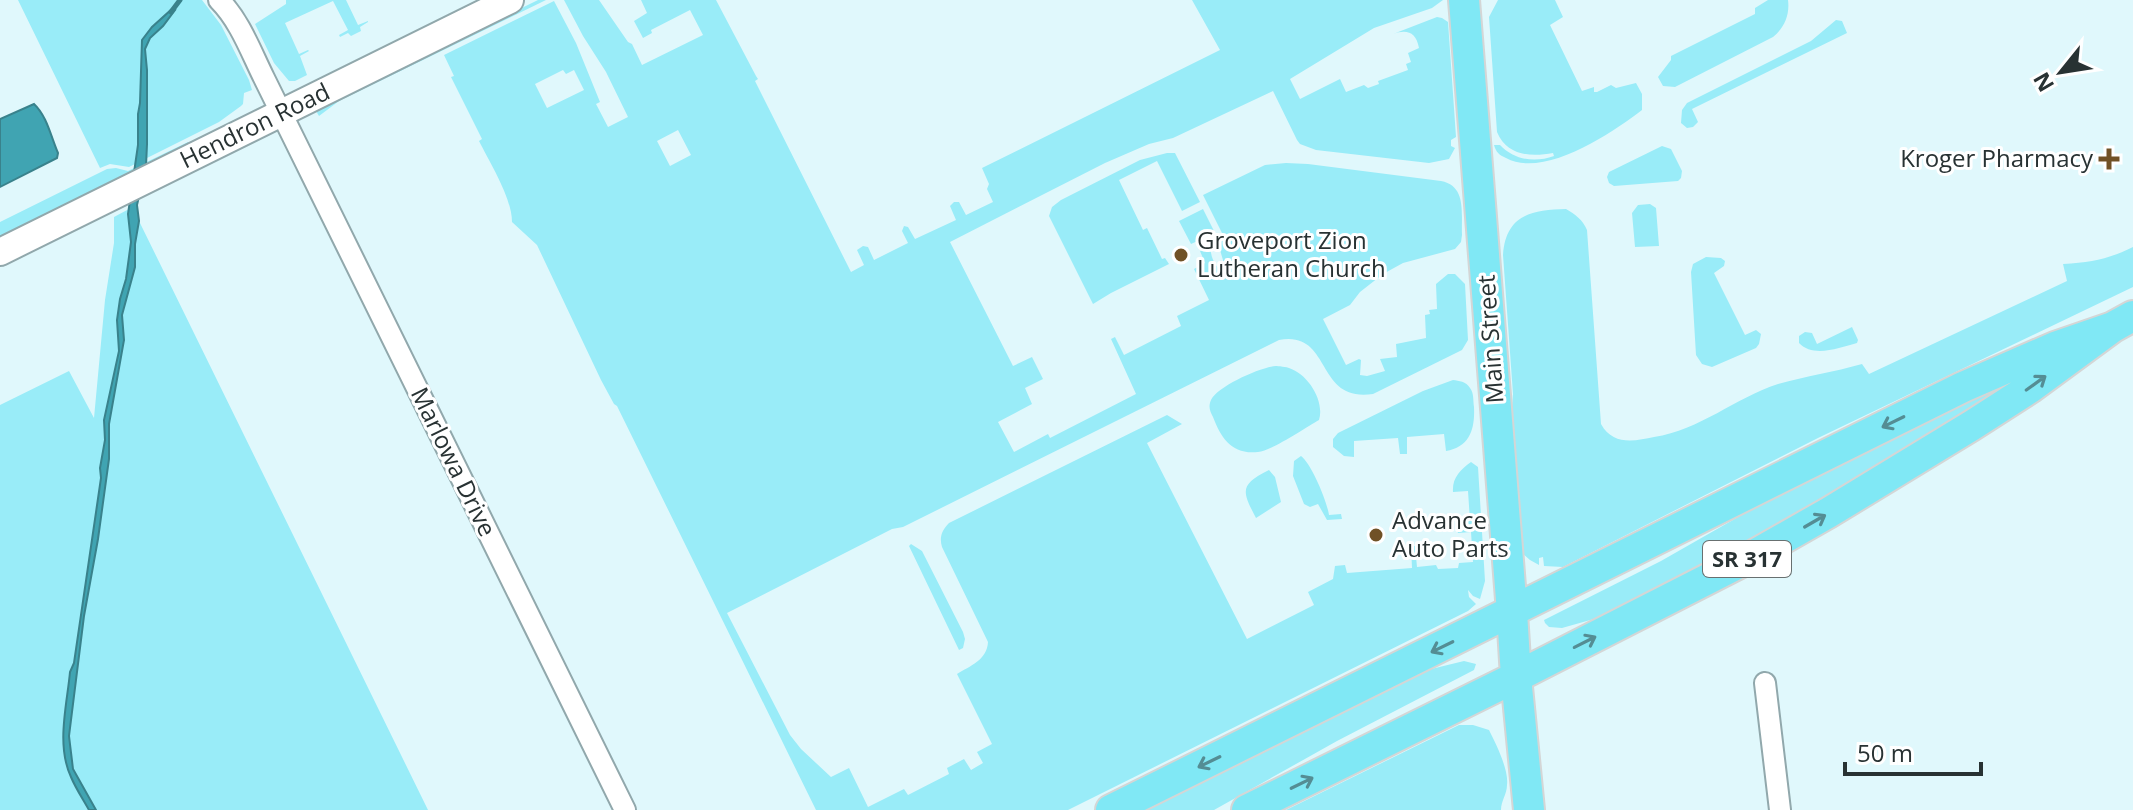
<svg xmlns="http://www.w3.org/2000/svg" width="2133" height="810" font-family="'Open Sans',sans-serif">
	<rect width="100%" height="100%" fill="#e0f8fc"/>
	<path fill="#99ecf8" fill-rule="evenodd" d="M18,0H202L221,25L249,80L252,90L244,93L243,104L241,106L219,122L129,167L110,164L100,168Z
		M286,0H346L358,25L368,21V22L360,27L361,31L351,36L348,33L340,37L339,35L348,30L333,1L285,23L299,54L308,50L309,51L300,56L307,75L295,81H289L274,63L255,24L286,4Z
		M538,0H546L339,101L319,116L316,111L335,100Z
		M564,0H599L628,42L632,44L642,65L703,35L690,10L651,30L652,33L643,38L634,21L647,13L641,0H716L756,76L758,79L755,81L851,272L864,265L857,250L863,246L868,247L874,260L908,243L902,231L904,226L908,227L915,239L956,220L950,206L954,202H959L966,215L993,202L987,189L989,184L982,168L1220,50L1192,0H1443L1432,8L1374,28L1290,79L1300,99L1340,79L1346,92L1364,85L1368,88L1379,84L1378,81L1408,70L1406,64L1411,62L1408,53L1419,48C1416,32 1407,29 1393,34L1437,17L1442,18L1448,22L1456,137L1451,140V146L1455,148L1449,159L1429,163L1316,150L1300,144L1297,140L1273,91L1173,138L1149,144L1105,163L950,242L1013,366L1032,357L1043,379L1025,388L1032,404L998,422L1014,452L1048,434L1050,438L1136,394L1111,339L1115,337L1124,355L1181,326L1177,316L1209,300L1194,269L1205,263L1200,251L1210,247C1211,255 1213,264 1220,269L1225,267L1218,243L1225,239L1203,195L1265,165L1286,163L1308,164L1441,181C1467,186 1461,213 1462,235L1461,242L1455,249L1403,263L1383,274L1360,292L1350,305L1323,319L1346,365L1359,359L1361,360L1360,375L1367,376L1385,371L1380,359L1397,357L1396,344L1426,338L1425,315L1430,314L1429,310L1437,309L1436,284L1448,274H1455L1465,284L1468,340L1462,350L1373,394C1314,403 1333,330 1279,340L903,527L892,529L727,613L790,735L801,749L831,777L849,768L868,807L904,789L908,795L949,774L947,768L964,759L971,770L983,763L977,752L992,744L957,674C970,666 987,660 988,642L942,547C939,537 942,530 949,523L1167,415L1182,424L1147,443L1247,639L1314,605L1308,592L1333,579L1335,566L1345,565L1347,573L1412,568L1411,546H1415L1417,567L1436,565L1438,569L1458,568L1459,563L1473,562L1471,532L1458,533L1455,523L1470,521L1468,491L1453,492C1452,478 1460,470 1471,462L1478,467L1485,581L1480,599L1473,596L1468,590L1469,597L1476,604L1468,611L1068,810H816L617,406L614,404L601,380L537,245L512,222C512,198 490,163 479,141L482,139L451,77L454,76L444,55L554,1L576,43L600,102L596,104L608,127L628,117L606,72L583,36ZM563,70L566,74L574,70L584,90L547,108L535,84ZM678,130L691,155L670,166L657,141Z
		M1498,0H1555L1563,17L1550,25L1582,91L1594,87V92H1597L1611,85L1616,88L1636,83L1642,94V110C1612,133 1544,179 1506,158C1499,155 1496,152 1494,145H1500C1514,160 1535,163 1554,156L1553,153C1531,157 1507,156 1497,132L1489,17Z
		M1768,0H1788C1790,15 1784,28 1773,37L1675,87L1663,86L1658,77L1671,60V56L1755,14V8Z
		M1836,20L1842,21L1847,33L1692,109L1698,122L1693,127L1687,128L1681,123L1682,110L1687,103L1811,41Z
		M188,142L190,146L0,240V222L107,169L116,168L128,171Z
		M1662,146L1671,149L1682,171L1681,178L1678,181L1614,186L1609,183L1607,177L1609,172Z
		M1167,153H1175L1200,202L1182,211L1157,161L1119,180L1143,230L1147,228L1162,259L1165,258L1169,264L1111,293L1093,304L1049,216L1052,207L1061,200L1140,160Z
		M1650,204L1656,208L1659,246L1635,247L1632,213L1638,205Z
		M129,209L131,242L126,279L120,299L119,351L104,420L105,440L100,468L101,478L74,664L70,672C67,705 56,745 71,777C76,788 83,799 89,810H0V405L69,371L94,418L105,300L114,243V217Z
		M1203,209L1215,233L1191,244L1179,221Z
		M1566,209C1575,214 1583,220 1587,230L1601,424C1613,446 1635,441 1654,437C1700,430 1735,398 1778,384C1806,376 1834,372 1862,364L1869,374L2067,281L2063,264C2092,262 2106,260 2133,247V287L1818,438L1563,567L1544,566L1543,557L1539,558V565L1530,560L1522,553L1508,464L1513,394L1503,255C1506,215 1531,210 1566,209Z
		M139,221L428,810H96L73,769L69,736L84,616L98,539L109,459V424L124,340L122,316L135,267V244Z
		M1706,257L1721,258L1725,261L1724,266L1714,273L1745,335L1756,330L1761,334L1759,344L1756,348L1712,367L1702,364L1696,355L1691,272L1693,264Z
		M1852,327L1858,340L1857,343C1839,348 1813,358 1799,343V336L1805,332L1812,333L1817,344Z
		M2046,362L1761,537L1608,615L1562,628L1549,627L1545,623L1544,620L1661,561L1789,488Z
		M1276,366C1277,366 1288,367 1289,368C1308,374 1325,401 1319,420C1305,428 1273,450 1258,452C1232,455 1221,438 1213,417C1210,411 1208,407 1211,400C1218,386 1261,367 1276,366Z
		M1453,380C1459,381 1466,381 1470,388C1474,393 1473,400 1474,407C1475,429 1470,447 1446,451L1444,434L1407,437V454H1400L1398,438L1354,441V457L1344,456L1333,447V439L1338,433L1423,391Z
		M1301,456C1311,463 1327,501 1329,515L1341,514L1342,519L1327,520L1318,504L1310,507L1304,504L1293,476L1294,461Z
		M1269,470L1275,477L1281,502L1256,518C1242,491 1239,485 1269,470Z
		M911,544L922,551L963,632L965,639L963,648L959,650L909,546Z
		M1464,661L1476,664L1474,670L1337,741L1214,810H1137L1419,672Z
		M1459,725H1473L1489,730C1496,744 1509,770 1507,785C1507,794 1501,801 1501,810H1286Z"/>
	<path fill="#40a4b2" stroke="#39828c" stroke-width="2" d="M172,9L175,10L163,26L150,38L145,49L147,70V144L146,166L137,205L139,221L135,244V267L122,315L124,340L109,424V459L98,539L84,616L69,736L73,769L96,810H89C83,799 76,789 71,777C56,745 67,705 70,672L74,663L101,478L100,468L105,440L104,420L119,351L117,320L120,299L126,279L131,242L128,214L138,145V114L140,103L142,40L152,27Z
		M34,104C47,116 51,137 58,153L57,158L0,187V119Z"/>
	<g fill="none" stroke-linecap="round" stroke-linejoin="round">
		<path stroke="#39828c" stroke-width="5" d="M171,12L180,0"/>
		<defs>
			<path id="street" d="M219,0C240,21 251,52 264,78L625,810
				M1765,683L1780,810"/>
			<path id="secondary" d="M0,252L510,0"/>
			<path id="primary" d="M1464,0L1512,612L1516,677L1529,810
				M1111,810L1963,387L2055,347L2113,327
				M1247,810L1516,677L1747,559L1828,513L1971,426L2030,388L2113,327L2133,316"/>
		</defs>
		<use href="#street" stroke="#91a8ac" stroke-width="24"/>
		<use href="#secondary" stroke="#91a8ac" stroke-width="30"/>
		<use href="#primary" stroke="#d4d6d6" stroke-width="34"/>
		<use href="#street" stroke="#fff" stroke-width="20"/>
		<use href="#secondary" stroke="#fff" stroke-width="26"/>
		<use href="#primary" stroke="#80e8f5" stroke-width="30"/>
	</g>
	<defs><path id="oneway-shaft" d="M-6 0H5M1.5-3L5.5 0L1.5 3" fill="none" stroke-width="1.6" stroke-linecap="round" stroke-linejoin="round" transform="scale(2)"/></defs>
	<g stroke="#548d94">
		<use href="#oneway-shaft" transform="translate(2036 383) rotate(-36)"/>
		<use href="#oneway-shaft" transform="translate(1893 422) rotate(154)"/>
		<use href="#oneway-shaft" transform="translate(1815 521) rotate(-30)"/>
		<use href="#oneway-shaft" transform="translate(1585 642) rotate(-27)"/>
		<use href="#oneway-shaft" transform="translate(1442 647) rotate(154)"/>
		<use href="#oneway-shaft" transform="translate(1209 762) rotate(154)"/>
		<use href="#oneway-shaft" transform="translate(1302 783) rotate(-26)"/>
	</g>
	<g fill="#705126" stroke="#fff" stroke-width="3">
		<path d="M2105 147h8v8h8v8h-8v8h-8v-8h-8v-8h8z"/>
		<circle cx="1181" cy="255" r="8"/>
		<circle cx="1376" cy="535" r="8"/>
	</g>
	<g text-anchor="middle" stroke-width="6" stroke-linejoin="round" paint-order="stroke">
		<rect fill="#fff" stroke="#687070" stroke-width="2" x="1703" y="541" width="88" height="36" rx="6"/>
		<g font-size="22" font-weight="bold" fill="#283233">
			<text x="1747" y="567">SR 317</text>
		</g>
		<g font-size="24" fill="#283233" stroke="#fff">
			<text transform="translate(255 126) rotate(-26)" y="8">Hendron Road</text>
			<text transform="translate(1491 339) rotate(-94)" y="8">Main Street</text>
			<text transform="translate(453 462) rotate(64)" y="8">Marlowa Drive</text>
		</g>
		<g font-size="24" fill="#283233" stroke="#fff" text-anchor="start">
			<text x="2093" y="167" text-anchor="end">Kroger Pharmacy</text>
			<text x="1197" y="249">Groveport Zion<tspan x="1197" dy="28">Lutheran Church</tspan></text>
			<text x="1392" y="529">Advance<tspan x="1392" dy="28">Auto Parts</tspan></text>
		</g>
	</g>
	<g transform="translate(2061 72) rotate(240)" stroke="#ffffff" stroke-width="6" paint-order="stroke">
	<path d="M0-6L14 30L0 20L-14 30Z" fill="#283233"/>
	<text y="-12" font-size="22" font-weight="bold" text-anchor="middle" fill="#283233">N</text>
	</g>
	<path d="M1845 762v12h136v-12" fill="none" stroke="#283233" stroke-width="4"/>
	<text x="1857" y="762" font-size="24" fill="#283233" stroke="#ffffff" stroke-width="6" paint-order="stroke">50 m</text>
</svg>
